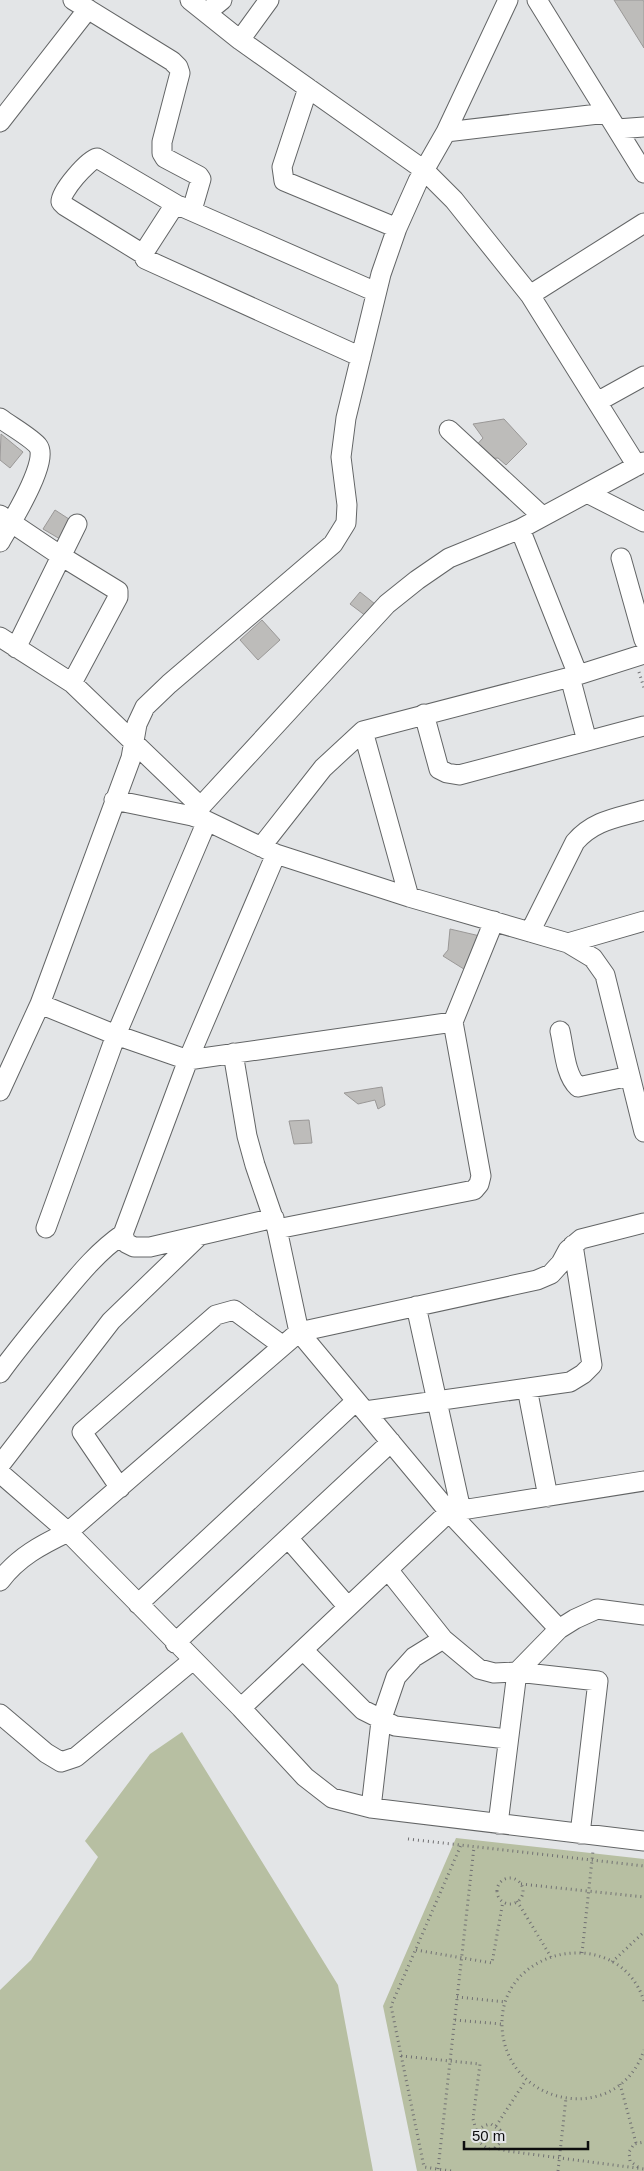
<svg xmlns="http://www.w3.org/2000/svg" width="644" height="2171" font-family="Arial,sans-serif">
	<rect width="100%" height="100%" fill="#e3e5e7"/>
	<path fill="#b7bfa2" d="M182,1732L338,1985L373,2171H0V1990L31,1960L98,1857L85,1841L150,1754Z
		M456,1838L644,1859V2171H417L383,2006Z"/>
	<path fill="#bdbcba" stroke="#9a9897" d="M614,0H643L644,2V48Z
		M504,419L527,444L506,465L498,458L486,459L473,449L483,438L473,424Z
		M1,434L23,452L10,468L0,460Z
		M55,510L72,521L60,539L43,529Z
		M360,592L375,604L366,616L350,604Z
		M262,620L280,640L258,660L240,640Z
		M450,929L480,936L467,971L443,956L448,950Z
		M382,1087L385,1105L378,1109L375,1100L358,1104L344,1093Z
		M309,1120L312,1143L294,1144L289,1121Z"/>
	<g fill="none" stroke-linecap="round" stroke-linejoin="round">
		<defs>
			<path id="minor" d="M73,0L172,61L178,67L180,73L162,142V153L165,158L199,176L201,179L192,210
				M190,0L240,40L424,170L454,200L530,295L637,466
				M537,0L644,173
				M206,13L222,0
				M240,40L269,0
				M308,88L282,167L284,181L397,228
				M0,122L88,9
				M617,129L644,127
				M446,132L607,113
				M143,254L65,206L61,202C60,192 88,160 97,158L177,205
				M530,295L644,223
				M361,357L145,259L143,254L172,209L180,206L376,292
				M597,402L644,376
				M0,418C9,425 32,438 38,446C50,461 9,526 0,542
				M449,430L542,516
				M587,493L644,522
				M0,515L61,556L118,591V597L72,683
				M520,529L578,675
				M621,558L644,640
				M0,637L72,683L201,807
				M16,648L77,524
				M570,677L587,741
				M424,714L439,769L447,773L459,775L644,726
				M363,731L409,897
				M114,800L192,816L207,821L276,854L409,897L568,943L593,958L605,975L644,1132
				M192,816L387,604L417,580L449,558L520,529L644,462
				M261,847L323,768L363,731L578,675L644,654
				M494,921L453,1022L481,1176L479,1184L474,1190L277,1229L299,1332L449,1512L559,1629
				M530,932L575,842C594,820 617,818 644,810
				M568,943L644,921
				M40,1004L116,1035L188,1060L453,1022
				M560,1031C564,1048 565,1075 578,1087L630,1076
				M233,1053L247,1136L255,1165L277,1229
				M0,1091L40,1004L131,758L137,724L145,707L169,684L333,544L346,523L347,505L341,457L346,418L381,274L397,228L418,181L446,132L508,0
				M274,1218L150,1247H134L126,1243L123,1234L188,1060L276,854
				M46,1228L116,1035L207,821
				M416,1306L461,1510
				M0,1373C18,1348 38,1324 58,1300C78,1276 97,1252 123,1234
				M527,1388L548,1497
				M365,1411L570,1382L583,1374L592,1365L573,1245
				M0,1465L111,1321L199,1236
				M0,1473L68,1532L241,1708L305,1777L332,1798L371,1808L644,1841
				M120,1488L82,1432L216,1315L234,1310L283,1346
				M288,1538L348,1607
				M389,1571L443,1639
				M0,1581C18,1557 41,1545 68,1532L299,1332L537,1280L551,1274L561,1263L568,1250L581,1239L644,1223
				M138,1604L356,1401
				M175,1643L391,1442
				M303,1650L363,1710L395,1726L507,1739
				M241,1708L449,1512L644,1481
				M0,1714L46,1753L61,1762L76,1757L193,1660
				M371,1808L381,1721L396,1677L414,1657L443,1639L479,1669L494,1673L517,1672L598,1681L580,1834
				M498,1824L517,1672L559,1629L575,1619L597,1609L644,1615"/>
		</defs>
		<use href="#minor" stroke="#636566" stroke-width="21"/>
		<path stroke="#717173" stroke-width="3" stroke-dasharray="1 4" stroke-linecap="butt" d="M639,672L644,688
			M408,1839L644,1866
			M497 1891a13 13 0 1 1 26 0a13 13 0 1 1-26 0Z
			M521,1884L644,1897
			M517,1901L551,1957
			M416,1950L492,1963L503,1901
			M582,1953L593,1851
			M612,1962L644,1932
			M457,1997L506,2002
			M644,2001C619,1923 499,1946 502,2026C505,2107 618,2128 644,2050
			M455,2020L501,2024
			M401,2056L480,2064L473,2119L477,2133
			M620,2084L636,2143
			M496,2126L526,2080
			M495,2148L501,2142L500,2130L491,2124C481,2125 475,2132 478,2141L488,2149L495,2148L507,2151L644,2169
			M638,2167L630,2161L629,2152L634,2144L644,2142
			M438,2169L474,1847
			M451,2171L424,2167L391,2006L461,1845
			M558,2171L566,2098"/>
		<use href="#minor" stroke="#fff" stroke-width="19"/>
	</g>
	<path d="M464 2141v8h124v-8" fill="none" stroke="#0d0d0e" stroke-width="2.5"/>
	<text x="472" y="2141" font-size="15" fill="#0d0d0e" stroke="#e3e5e7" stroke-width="4" paint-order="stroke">50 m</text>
</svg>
